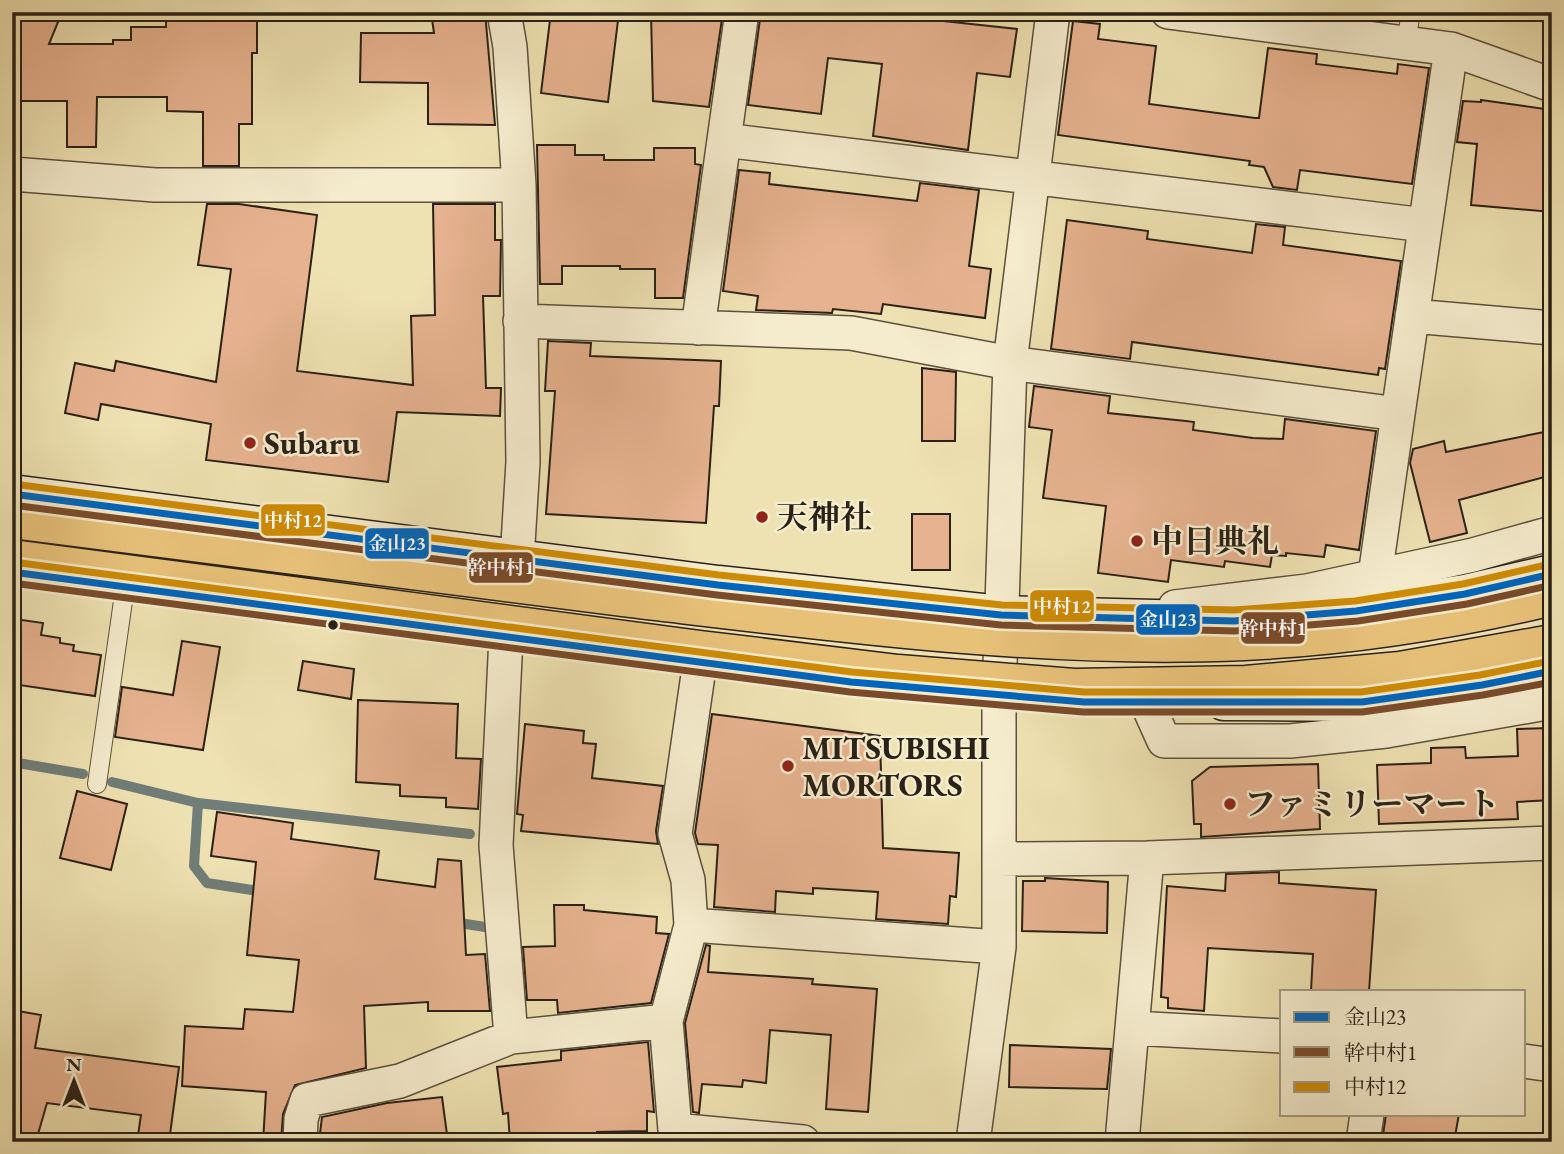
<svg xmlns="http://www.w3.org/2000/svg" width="1564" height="1154" font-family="'EB Garamond','Noto Serif JP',serif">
	<rect width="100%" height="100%" fill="#efe2b2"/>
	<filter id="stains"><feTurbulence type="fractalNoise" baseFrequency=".00286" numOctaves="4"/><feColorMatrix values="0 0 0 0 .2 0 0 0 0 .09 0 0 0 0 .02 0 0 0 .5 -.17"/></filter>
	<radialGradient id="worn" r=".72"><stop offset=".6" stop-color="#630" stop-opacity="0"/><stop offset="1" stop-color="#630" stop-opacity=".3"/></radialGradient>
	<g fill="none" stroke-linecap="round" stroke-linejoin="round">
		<path stroke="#717d78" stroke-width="10" d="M12,762L83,774
			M112,782L198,803L470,834
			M198,803L194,866L207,883L265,892
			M453,922L485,927"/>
	</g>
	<path fill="#e6b28f" stroke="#2a2117" stroke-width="2" d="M12,12H36L58,22L49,44H113V40H131V27H166V21H180V14H257V53H252V124H239V166H203V112L167,111V97H97L96,147H67V101H12Z
		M431,12H485L495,125L428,124V83L360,82L361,33H434Z
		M551,12H619L608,102L541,93Z
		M651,12H723L709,107L653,101Z
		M761,12H860L1017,29L1010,77L977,73L968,150L873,136L882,64L828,58L821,114L748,105Z
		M1073,21L1100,24L1098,39L1156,46L1149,104L1255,118H1259L1268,48L1317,54L1316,64L1397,74L1398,64L1429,68L1412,184L1300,170L1297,190L1273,187L1264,167L1249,165L1250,161L1058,135Z
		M1481,100L1552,110V212L1471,205L1477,144L1457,142L1463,101L1481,102Z
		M537,145H575V155H604V160H654V148H695V164L701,165L683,298H655V269H620V266H562V284H540Z
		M739,170L770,173L769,184L917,201L920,183L979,190L969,266L991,269L985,318L883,304L881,314L833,309L832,313L756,310L758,296L723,291Z
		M207,204H239L317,215L297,371L413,385L411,316L435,315L433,204H495V240H501L500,296H483L486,388H501L500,416L397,412L388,482L206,460L211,424L101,404L98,420L65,413L75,363L114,371L116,361L216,382L231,269L198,265Z
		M1067,220L1148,231L1147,239L1252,253L1256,224L1285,227L1283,245L1401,261L1385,369L1379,368L1378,375L1132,342L1130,359L1051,349Z
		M548,341L591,343L590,356L721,361L719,406H714L706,523L546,514L555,391H545Z
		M922,368L956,372L955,441H922Z
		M1034,386L1110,396L1108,413L1186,421L1194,422L1193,430L1253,438L1283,439L1285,419L1376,431L1359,550L1326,545L1324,557L1286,553V556L1272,555L1270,567L1225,561L1224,567L1171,560L1168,582L1098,573L1106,506L1043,498L1052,430L1029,427Z
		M1544,432L1552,433V475L1459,500L1467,533L1430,542L1410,463L1413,449L1444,441L1446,452Z
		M912,514H950V570H912Z
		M15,619L43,623L41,635L60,638V643L74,645L73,651L101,655L95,696L12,684Z
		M182,641L220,647L203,750L115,737L122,687L173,695Z
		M303,661L354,669L351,699L298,690Z
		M358,700L458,704L456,758L481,759L478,809L446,807V798L400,796V785L356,782Z
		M712,714L880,736L883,848L959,853L956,897L950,896L948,924L876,919L878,892L813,888V894L776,891L775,912L714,907L718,845L698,844L695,833Z
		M525,724L584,731L583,743L596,744L592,778L663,786L656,831L658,844L521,831L523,815L517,814Z
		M1552,728V800L1517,802L1518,819L1379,824L1377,765L1431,763V748L1465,747L1466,758L1518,756L1517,729Z
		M1318,764L1320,829L1201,837V824H1194L1192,781L1210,767Z
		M77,791L127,804L111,870L60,858Z
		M217,812L293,823L291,839L379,851L375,879L435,887L438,859L461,861L466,955L485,954L490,1011H428V1002L364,1006L366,1068L295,1085L283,1114L281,1142H263L266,1092L182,1086L185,1026L243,1029L245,1009L293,1012L299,960L247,955L256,862L211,856Z
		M1279,872V883L1376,890L1369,991H1311L1313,954L1208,948L1204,1011L1168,1008V998L1161,997L1167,886L1225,891L1226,874Z
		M1045,878L1108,882L1107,933L1022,931L1023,881H1045Z
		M554,905H584V910L657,917L656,933L669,934L651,1003L558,1013L557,1000H527L523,947L555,946Z
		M706,945L710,946L708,972L813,979L812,984L877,989L868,1112L826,1109L831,1035L770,1030L766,1083L743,1080L742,1087L702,1084L699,1113L693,1112L685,1023Z
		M12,1010L41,1015L35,1048L179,1067L169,1142H137L141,1115L47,1103L36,1141L12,1134V1119L18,1100L12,1099Z
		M648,1042L654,1112L647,1111V1131L597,1132V1142H510L508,1113L503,1114L497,1067L561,1060V1051Z
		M1010,1045L1111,1049L1107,1089L1009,1087Z
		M442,1097L448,1142H319L322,1117L387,1103Z
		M1386,1114H1459L1454,1142H1382Z"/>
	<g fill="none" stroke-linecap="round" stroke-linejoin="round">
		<defs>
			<path id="service" d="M1406,43L1411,12
				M97,784L125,587"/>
			<path id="minor" d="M504,12L510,47L519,185L523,462L517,560
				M742,12L724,140L1425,225
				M1168,12L1451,49L1552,85
				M12,174L155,185H519
				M1412,316L1552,328
				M520,321L851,333L1010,363L1398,414L1451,49
				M698,328L724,140
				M1375,576L1398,414
				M1175,607L1307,591L1473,555L1552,533
				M506,637L496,845L511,1037
				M1146,701L1164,741H1290L1386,731L1552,702
				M999,859L1147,858L1552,843
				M691,925L999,947
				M1132,1028L1282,1036
				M1524,1061L1552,1065
				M675,1130L803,1142
				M300,1142L301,1119L307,1100L400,1081L511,1037L666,1021
				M676,1142L666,1021L691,925L688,880L675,834L700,661
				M973,1142L999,947V695L1010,363L1053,12
				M1122,1142L1147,858
				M1363,1142L1367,1114"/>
			<path id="secondary" d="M12,494L718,585L1001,615L1234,621L1356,611L1465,594L1552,574
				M1224,701L1362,702L1482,685L1552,671"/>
		</defs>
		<use href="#service" stroke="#5b513e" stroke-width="20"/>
		<use href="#minor" stroke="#5b513e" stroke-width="36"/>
		<use href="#secondary" stroke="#2a2117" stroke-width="41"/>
		<use href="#service" stroke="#f5eccd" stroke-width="18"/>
		<use href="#minor" stroke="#f5eccd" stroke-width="33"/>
		<use href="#secondary" stroke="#f5eccd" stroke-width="38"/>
		<defs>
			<path id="motorway-bridge" d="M12,519C218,547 424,573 630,598C833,622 1040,650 1244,641C1347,636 1451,620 1552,596
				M12,559L700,650L898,674L1074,688L1246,685L1400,671L1552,644"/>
		</defs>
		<use href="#motorway-bridge" stroke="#2a2117" stroke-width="41" stroke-linecap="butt"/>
		<use href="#motorway-bridge" stroke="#e8c179" stroke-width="38"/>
		<defs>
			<path id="bus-1" d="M12,494L718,585L1001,615L1234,621L1356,611L1465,594L1552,574
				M12,572L851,682L1084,702H1362L1482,685L1552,671"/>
			<path id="bus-2" d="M12,505L717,595L1001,625L1235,631L1358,621L1467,604L1552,585
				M12,583L850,692L1083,712H1362L1483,695L1552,682"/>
			<path id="bus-3" d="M13,484L719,575L1002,605L1234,610L1355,601L1463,584L1550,564
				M13,562L852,672L1084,692H1361L1480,675L1550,661"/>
		</defs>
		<use href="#bus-1" stroke="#f5eccd" stroke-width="12"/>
		<use href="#bus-2" stroke="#f5eccd" stroke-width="12"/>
		<use href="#bus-3" stroke="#f5eccd" stroke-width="12"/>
		<use href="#bus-1" stroke="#0065bd" stroke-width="7"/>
		<use href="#bus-2" stroke="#7a4b2a" stroke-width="7"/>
		<use href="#bus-3" stroke="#ce8b05" stroke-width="7"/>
	</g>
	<g fill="#8f2418" stroke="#f5eccd" stroke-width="2.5">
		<circle cx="250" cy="443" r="7"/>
		<circle cx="762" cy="517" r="7"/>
		<circle cx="1137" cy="541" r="7"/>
		<circle cx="788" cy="766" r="7"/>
		<circle cx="1230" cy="804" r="7"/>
	</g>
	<circle fill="#2a2117" stroke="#f5eccd" stroke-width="2.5" cx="333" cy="625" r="6"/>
	<g text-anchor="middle" stroke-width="5" stroke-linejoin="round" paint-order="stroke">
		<g font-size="32" font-weight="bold" fill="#2a2117" stroke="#f5eccd" text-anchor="start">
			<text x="264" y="454">Subaru</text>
			<text x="776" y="528">天神社</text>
			<text x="1151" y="552">中日典礼</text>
			<text x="802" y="759">MITSUBISHI<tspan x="802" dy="37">MORTORS</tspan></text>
			<text x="1244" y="815">ファミリーマート</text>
		</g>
	</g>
	<g stroke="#f5eccd" stroke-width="2.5">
		<rect x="260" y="503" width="66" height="34" rx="7" fill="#ce8b05"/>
		<rect x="364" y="527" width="66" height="33" rx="7" fill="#0065bd"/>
		<rect x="468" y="551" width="66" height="33" rx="7" fill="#7a4b2a"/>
		<rect x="1029" y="589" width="66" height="34" rx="7" fill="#ce8b05"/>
		<rect x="1135" y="603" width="66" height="33" rx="7" fill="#0065bd"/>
		<rect x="1240" y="611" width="66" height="34" rx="7" fill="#7a4b2a"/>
	</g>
	<g font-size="19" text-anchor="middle" font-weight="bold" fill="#fff">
		<text x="293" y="527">中村12</text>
		<text x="397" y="550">金山23</text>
		<text x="501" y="574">幹中村1</text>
		<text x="1062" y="613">中村12</text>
		<text x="1168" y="626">金山23</text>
		<text x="1273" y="635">幹中村1</text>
	</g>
	<rect width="1564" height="1154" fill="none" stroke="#efe2b2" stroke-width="42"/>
	<rect x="14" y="14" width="1536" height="1126" fill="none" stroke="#2a2117" stroke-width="3.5"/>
	<rect x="21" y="21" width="1522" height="1112" fill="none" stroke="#2a2117" stroke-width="2"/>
	<rect x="1280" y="990" width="245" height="126" fill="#f5eccd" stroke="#a49b84" stroke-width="2"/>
	<rect x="1294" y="1012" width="35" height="10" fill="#0065bd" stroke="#a49b84" stroke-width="2"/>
	<text x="1344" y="1024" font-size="21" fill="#2a2117">金山23</text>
	<rect x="1294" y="1047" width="35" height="10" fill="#7a4b2a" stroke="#a49b84" stroke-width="2"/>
	<text x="1344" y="1060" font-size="21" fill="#2a2117">幹中村1</text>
	<rect x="1294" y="1082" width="35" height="10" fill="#ce8b05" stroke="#a49b84" stroke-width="2"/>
	<text x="1344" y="1094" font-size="21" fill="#2a2117">中村12</text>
	<g transform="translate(74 1081)" stroke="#f5eccd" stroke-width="5" paint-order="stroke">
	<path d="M0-5L12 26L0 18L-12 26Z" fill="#2a2117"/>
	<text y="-10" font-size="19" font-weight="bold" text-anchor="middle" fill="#2a2117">N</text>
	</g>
	<rect width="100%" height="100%" filter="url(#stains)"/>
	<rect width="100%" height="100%" fill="url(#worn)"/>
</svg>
